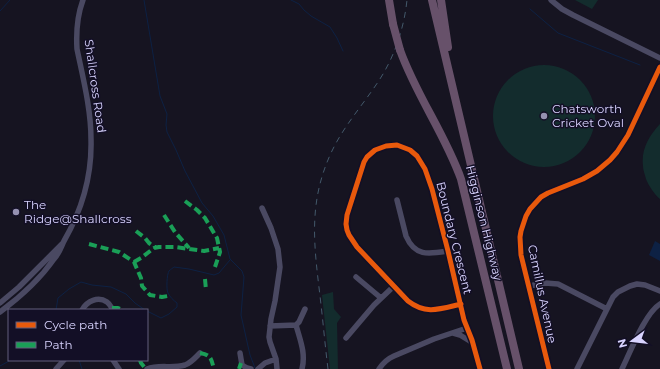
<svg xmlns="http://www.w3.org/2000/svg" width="660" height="369" font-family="Montserrat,sans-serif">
	<rect width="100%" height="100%" fill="#161421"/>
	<path fill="#132c2d" d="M575,0H598L592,9Z
		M493 116a51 51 0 1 1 102 0a51 51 0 1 1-102 0Z
		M660,124V199C654,194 649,186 646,179C645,175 643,170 643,166C641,149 649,136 660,124Z
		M333,292L334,309L341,317L337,323L338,369H330L322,295Z"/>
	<path fill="#0d2144" d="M655,241L660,244V261L649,255Z"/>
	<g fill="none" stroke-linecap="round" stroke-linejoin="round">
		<path stroke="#0d2144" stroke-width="1" d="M144,0L160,96L167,114L166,125L167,132L176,150L185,171L202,203L213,216L224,235L230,259L242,271L244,277L241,315L250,355L255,368
			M291,0L299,4L304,10L311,16L330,27L337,38L343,51
			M530,9L558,33L640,65
			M0,11L10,0
			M56,310L58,298L69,289L81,282L92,285L111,287L126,294L135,303L145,310
			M147,311L161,318L169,314L177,307V303C173,300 170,297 168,293C166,289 167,274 169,271C171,269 173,268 174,267L189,269L214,275L219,273L230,260
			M79,360L82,369
			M0,366L11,360"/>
		<path stroke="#4a4962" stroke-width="5.5" d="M551,0L562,9L573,15L660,58
			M397,200L406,236C415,257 429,254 448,251
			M262,208L271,228L278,249L280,267L275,301L271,319L269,337L270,342L276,359L277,369
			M356,277L381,298
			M529,286L545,283L558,284L607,309
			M0,303L19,287L62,244
			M461,304C440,309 426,315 408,301L357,247L349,235L347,230L346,224L347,215L364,162L367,157L375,150L386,146L397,145L410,150L417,156L425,169L432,189L448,251L464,320L472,340L480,369
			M82,310C87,301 98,296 107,302C110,304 111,307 113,310
			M0,312C19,298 40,279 54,259C59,254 61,247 64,241C82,210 92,174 91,139C91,109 83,78 77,49C76,32 77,16 83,0
			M296,325L299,322L305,309
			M270,326L296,325C300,340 306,353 302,369
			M453,333L460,335L473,343
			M346,338L374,305L394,286
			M240,353L242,365L247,368L251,369
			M113,360L119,369
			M56,369L64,360
			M147,369C159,364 172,369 185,365C191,363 195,358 200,353
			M258,369L265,363L276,359
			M379,369C383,363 387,359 394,356L434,339L467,328
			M549,369L521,255L520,237L521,231L526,216L530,209L541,197L548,193L583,179L597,171L610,160L617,152L628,135L660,67
			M577,369L613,297L618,292L630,286L637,284L645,285L660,291
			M622,369C630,353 645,313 660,304"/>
		<path stroke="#67516a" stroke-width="8" d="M389,0L393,24
			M432,0L519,369
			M441,0L448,47
			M400,50C416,95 445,134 461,179L507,369"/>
		<path stroke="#43596b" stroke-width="1" stroke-dasharray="6 5" stroke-linecap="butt" d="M328,369C325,345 323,321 320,296C314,245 308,203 331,153C343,127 362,106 378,82C394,58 404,29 407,0"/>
		<path stroke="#67516a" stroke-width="8" d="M393,24L400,50"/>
		<path stroke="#1a9f57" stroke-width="4" stroke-dasharray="8 4" stroke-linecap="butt" d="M185,201L197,210L205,218L217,238L220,252L215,267
			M164,215L175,232L189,248
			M136,231L145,238L149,243L156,248
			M89,244L119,252L134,262L141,278L142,286L150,295L162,297L168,296
			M134,262L141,258L154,248L159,247H175L204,251L219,248
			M205,279L206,290
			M112,308H118L122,310
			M200,353C211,355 211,358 214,369
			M140,360L141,363L146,369
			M239,369L241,363"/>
		<defs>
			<path id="cycleway" d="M461,304C440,309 426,315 408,301L357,247L349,235L347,230L346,224L347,215L364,162L367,157L375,150L386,146L397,145L410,150L417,156L425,169L432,189L448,251L464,320L472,340L480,369
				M549,369L521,255L520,237L521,231L526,216L530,209L541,197L548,193L583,179L597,171L610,160L617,152L628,135L660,67"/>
		</defs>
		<use href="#cycleway" stroke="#130f26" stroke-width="8"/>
		<use href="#cycleway" stroke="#e8590c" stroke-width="5"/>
	</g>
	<g fill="#9591b1" stroke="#130f26" stroke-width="1.5">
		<circle cx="544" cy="116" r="4"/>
		<circle cx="16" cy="212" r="4"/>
	</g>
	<g text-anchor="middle" stroke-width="3" stroke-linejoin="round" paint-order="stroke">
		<g font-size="12" fill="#d9d4ff" stroke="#130f26">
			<text transform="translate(95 86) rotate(82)" y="4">Shallcross Road</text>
			<text transform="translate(484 223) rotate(76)" y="4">Higginson Highway</text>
			<text transform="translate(454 238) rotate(76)" y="4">Boundary Crescent</text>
			<text transform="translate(542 294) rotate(78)" y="4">Camillus Avenue</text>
		</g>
		<g font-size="12" fill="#d9d4ff" stroke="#130f26" text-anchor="start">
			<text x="552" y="113">Chatsworth<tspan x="552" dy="14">Cricket Oval</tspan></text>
			<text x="24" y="209">The<tspan x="24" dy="14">Ridge@Shallcross</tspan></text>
		</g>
	</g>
	<rect x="8" y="309" width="140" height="52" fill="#130f26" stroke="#625e7d"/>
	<rect x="16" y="322" width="20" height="6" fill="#e8590c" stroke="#625e7d"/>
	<text x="44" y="329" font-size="12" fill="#d9d4ff">Cycle path</text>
	<rect x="16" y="342" width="20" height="6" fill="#1a9f57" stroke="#625e7d"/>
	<text x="44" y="349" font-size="12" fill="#d9d4ff">Path</text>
	<g transform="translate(632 341) rotate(255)" stroke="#130f26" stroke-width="3" paint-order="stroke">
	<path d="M0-3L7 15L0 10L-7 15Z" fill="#d9d4ff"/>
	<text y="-6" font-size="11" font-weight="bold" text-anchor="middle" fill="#d9d4ff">N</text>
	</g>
</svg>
